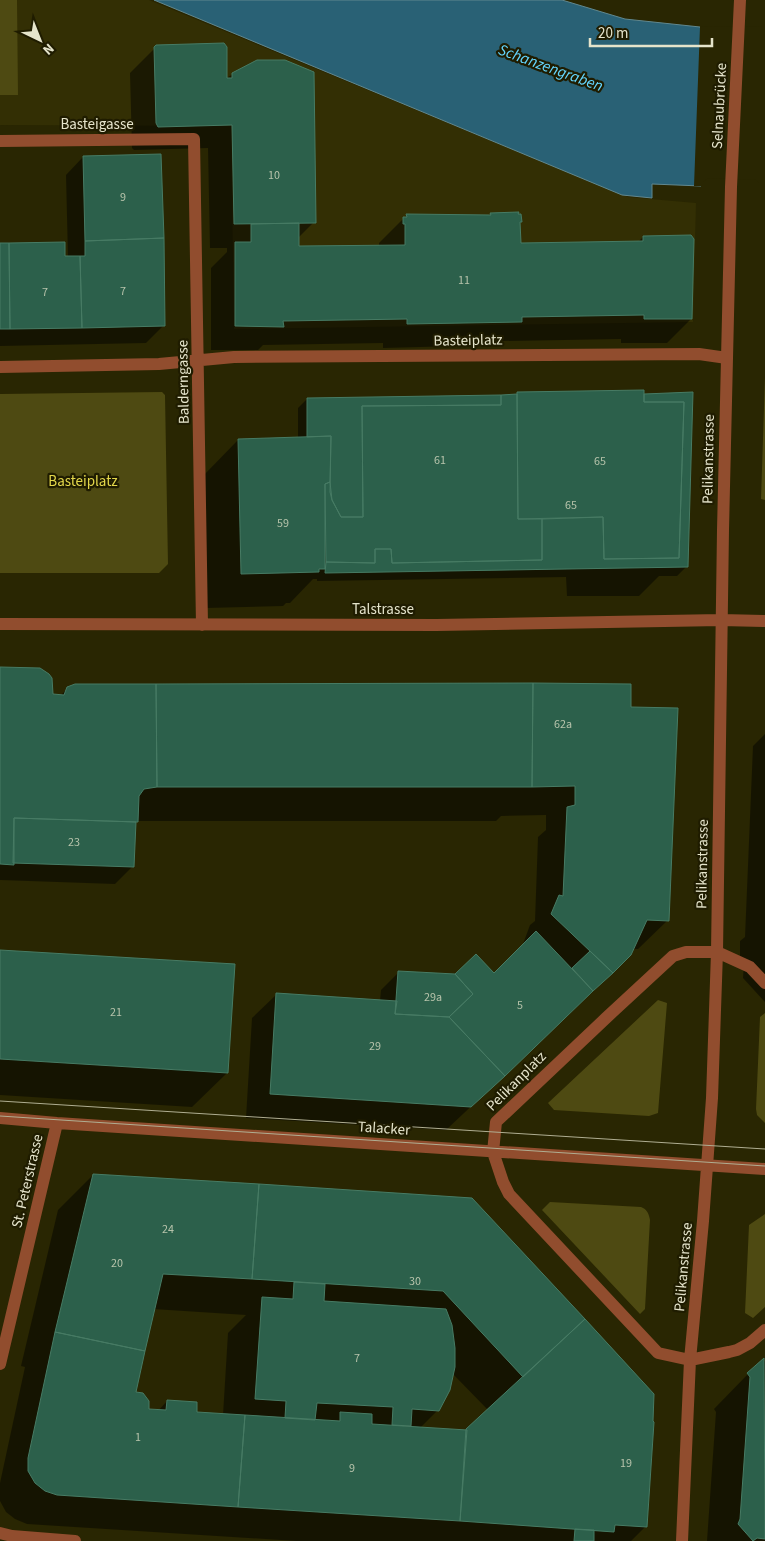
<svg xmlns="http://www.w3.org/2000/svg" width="765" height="1541" font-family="'Source Sans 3',sans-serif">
	<rect width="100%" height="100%" fill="#292602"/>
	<path fill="#332f04" d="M0,0H149L628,197L696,203L693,322L234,329L231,126L0,125Z"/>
	<path fill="#4e4a12" d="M0,0H17L18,95H0Z
		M765,377V500L761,499Z
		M162,392L165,395L168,564L159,573H0V394Z
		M658,1000L667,1003L658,1113L649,1116L554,1110L548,1103Z
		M765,1013V1123L757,1115L756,1109L760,1017Z
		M550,1202L641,1207C647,1209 649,1214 650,1220L645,1309L640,1314L542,1210Z
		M765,1214V1307L753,1318L745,1313L749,1225Z"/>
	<path fill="#296175" stroke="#61888f" d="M154,0H562L625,19L700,27L765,187L757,177L707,176L701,180V186L652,184V198L622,195Z"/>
	<path fill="#292602" d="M765,26V187H759V183L756,180L708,178L703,182V186H694L700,27Z"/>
	<path fill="#0007" fill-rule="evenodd" d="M157,46L225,79L233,74L314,222L298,238V247L379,246V243L407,215L489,216L491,214L518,223L519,244L638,242L643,237L691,319L667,343H621V339L501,341L496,345L383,348V343L263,345L258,350H211V268L227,252V248H210L208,148L134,150L132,148L130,73Z
		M83,157L163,326L146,343L0,346V244L68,257L66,175Z
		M518,393L686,567L677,576H659L639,596H567L566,577L317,581V579H313L290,603H286L283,606L206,608L204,475L238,440L298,438V408L307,399L515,395Z
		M0,669L52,696H60L68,688L629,708L668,920L638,949H633L630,955L583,1001L446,1130L246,1118L252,1018L277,994L380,1001L381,990L399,972L494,975L524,945L523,944L530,925L535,921L538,837L546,830V815L501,816L496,821H137L134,824L133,866L115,884L0,880Z
		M765,734V1002L743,978L744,963H740V941L745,937L753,746Z
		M0,951L227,1073L192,1107L0,1095Z
		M93,1175L471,1199L646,1526L631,1541H296L27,1524L15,1519L6,1512L0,1501V1483L25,1367L21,1366L58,1210ZM153,1309L246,1315L228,1333L223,1415L195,1413L167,1401L158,1411L148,1410L135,1393ZM452,1373L488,1410L465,1431L420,1428L438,1410Z
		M765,1361V1541H707L716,1412L714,1409L748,1374Z"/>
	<path fill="#2c604b" stroke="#477b64" d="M224,43L227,47V78H232V73L257,60H285L314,72L316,223L234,224L232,125L158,127L156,123L154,47L156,45Z
		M161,154L164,238L85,241L83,156Z
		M519,212L518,214H521L522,222H520L521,243L643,241V236L691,235L694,239L692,319H644V315L522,317V322L407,324V319L283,321L284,327L235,326V242H251V224L299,223V246L405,245V224H403V217H407L406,214L491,215L490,213Z
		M164,238L165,326L82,328L80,256H85V241Z
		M65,242V256H80L82,328L10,329L9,243Z
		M0,243H9L10,329H0Z
		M644,390V402H684L679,558L604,559L603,517L518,519L517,392Z
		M693,392L688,567L325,573L326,562L375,563V549H391L392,563L542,560V519L603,517L604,559L679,558L684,402H644V394Z
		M517,394L518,519H542V560L392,563L391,549H375V563L326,562L325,484L330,482L332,500L341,517H363L362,406L501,405V395Z
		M501,395V405L362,406L363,517H341L332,500L330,492L331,436L307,437V398Z
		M331,436L330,482L325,484V569H319V572L241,574L238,439Z
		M0,667L40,668L49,674L52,678L53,694L64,695L67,687L75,684H156L157,787L144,789L139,796L138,822L14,818V865L0,864Z
		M533,683L631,684V707L678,708L669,921L647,920L631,955L613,973L551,914L559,895L563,896L567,807L575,805V786L532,787Z
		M533,683L532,787H157L156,684Z
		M14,818L136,822L134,867L13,863Z
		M536,931L593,991L505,1076L449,1017L473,994L455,974L476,954L494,973Z
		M0,950L235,964L228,1073L0,1059Z
		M590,951L613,973L593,991L572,968Z
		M398,971L455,974L473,994L449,1017L395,1014Z
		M276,993L397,1001L395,1014L449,1017L505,1076L471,1107L270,1094Z
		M93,1174L259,1184L252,1279L163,1274L145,1351L55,1332Z
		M259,1184L472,1198L585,1319L523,1377L443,1291L252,1279Z
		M294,1282L325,1284L324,1301L446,1309L452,1325L455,1348V1367L450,1390L439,1411L412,1409L411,1426L392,1425L393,1407L317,1403L315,1420L285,1418L286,1401L255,1399L262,1297L293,1299Z
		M585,1319L654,1394L653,1421L654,1422L647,1527L615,1525L614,1532L460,1521L466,1429Z
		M55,1332L145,1351L136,1392L143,1393L149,1401V1409L166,1410L167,1400L197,1402V1412L245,1415L238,1507L57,1495L45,1491L35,1483L28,1471V1458Z
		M764,1358L765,1539L757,1538L753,1541L738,1524L740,1519L750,1377L747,1373Z
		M340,1412L372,1414V1424L467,1430L460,1521L238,1507L245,1415L340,1421Z
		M575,1529L594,1530V1541H574Z"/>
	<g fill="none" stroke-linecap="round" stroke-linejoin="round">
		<path stroke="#914d2e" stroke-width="12" d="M0,141L194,139L202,625
			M0,367L159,364L234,357L699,354L727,358
			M0,624L436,625L721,620L765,621
			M765,983L750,967L717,952H686L673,956L606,1018L496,1122L493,1152L503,1182L509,1194L658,1353L690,1360L729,1352L737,1350L750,1343L765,1330
			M0,1118L57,1123L765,1169
			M0,1364L57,1123
			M0,1533L12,1536L75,1541
			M682,1541L690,1360L703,1221L712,1098L717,952L723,530L731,187L740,0"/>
		<path stroke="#b0ae92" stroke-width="1" d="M0,1101L765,1149
			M0,1116L765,1166"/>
	</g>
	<g text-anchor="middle" stroke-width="4.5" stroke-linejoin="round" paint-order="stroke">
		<g font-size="12" fill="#b7c3ab">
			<text x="274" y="179">10</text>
			<text x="123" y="201">9</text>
			<text x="464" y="284">11</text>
			<text x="123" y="295">7</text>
			<text x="45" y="296">7</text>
			<text x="440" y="464">61</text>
			<text x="600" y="465">65</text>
			<text x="571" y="509">65</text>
			<text x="283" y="527">59</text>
			<text x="563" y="728">62a</text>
			<text x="74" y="846">23</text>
			<text x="433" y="1001">29a</text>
			<text x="520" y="1009">5</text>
			<text x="116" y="1016">21</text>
			<text x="375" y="1050">29</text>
			<text x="168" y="1233">24</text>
			<text x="117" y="1267">20</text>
			<text x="415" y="1285">30</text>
			<text x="357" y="1362">7</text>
			<text x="138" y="1441">1</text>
			<text x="626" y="1467">19</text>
			<text x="352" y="1472">9</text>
		</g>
		<g font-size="15" fill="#e5e4cb" stroke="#1f1c00">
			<text transform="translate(719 106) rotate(-87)" y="5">Selnaubrücke</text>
			<text x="97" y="129">Basteigasse</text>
			<text transform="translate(468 340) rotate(-1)" y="5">Basteiplatz</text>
			<text transform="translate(183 382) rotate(-91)" y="5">Balderngasse</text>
			<text transform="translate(708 459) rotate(-89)" y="5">Pelikanstrasse</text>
			<text x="383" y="614">Talstrasse</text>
			<text transform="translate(702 864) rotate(-89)" y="5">Pelikanstrasse</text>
			<text transform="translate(516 1081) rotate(-45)" y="5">Pelikanplatz</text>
			<text transform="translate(384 1128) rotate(4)" y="5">Talacker</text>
			<text transform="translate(27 1181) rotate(-77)" y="5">St. Peterstrasse</text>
			<text transform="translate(683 1267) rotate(-85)" y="5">Pelikanstrasse</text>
		</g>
		<g font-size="15" fill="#e4d84b" stroke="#1f1c00">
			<text x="83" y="486">Basteiplatz</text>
		</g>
		<g font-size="16" font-style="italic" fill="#64d6fe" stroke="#1f1c00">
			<text transform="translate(551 67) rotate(20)" y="6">Schanzengraben</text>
		</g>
	</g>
	<g transform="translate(40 40) rotate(137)" stroke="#1f1c00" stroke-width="4" paint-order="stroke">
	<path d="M0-4L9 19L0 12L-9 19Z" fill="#e5e4cb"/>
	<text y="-8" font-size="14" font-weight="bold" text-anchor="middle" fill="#e5e4cb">N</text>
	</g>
	<path d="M590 38v8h122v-8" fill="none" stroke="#e5e4cb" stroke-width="2.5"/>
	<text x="598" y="38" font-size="15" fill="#e5e4cb" stroke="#1f1c00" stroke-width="4" paint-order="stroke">20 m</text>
</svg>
